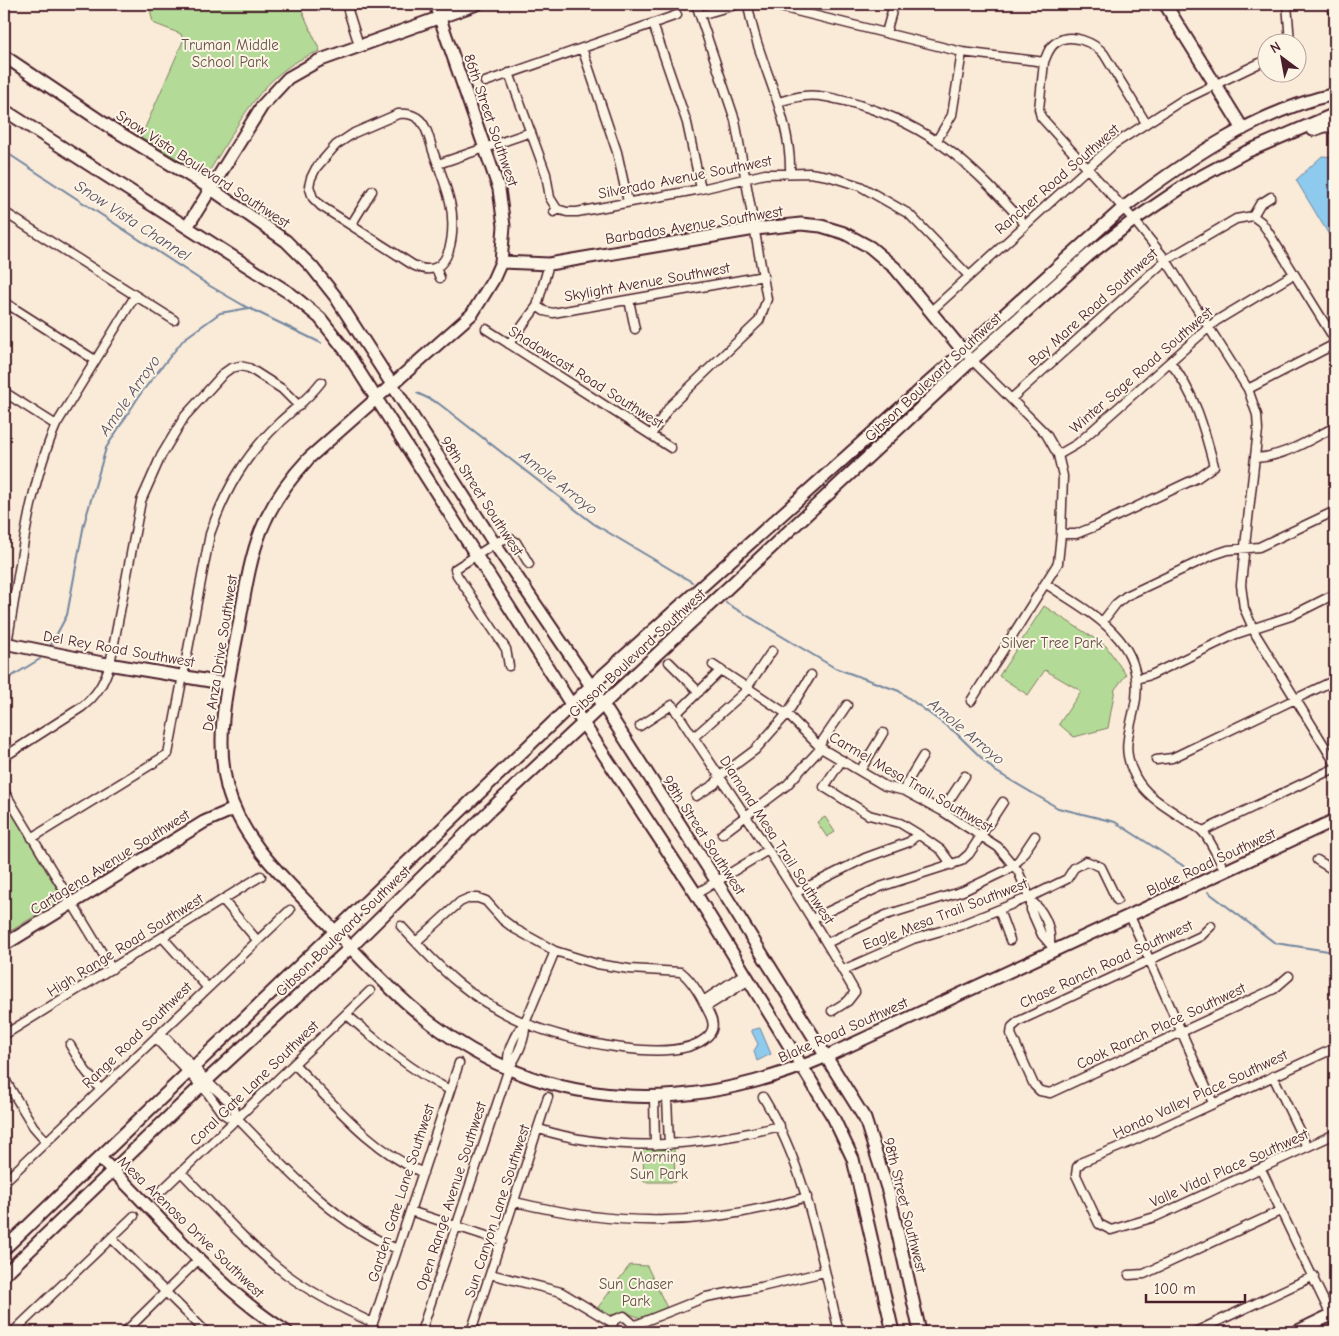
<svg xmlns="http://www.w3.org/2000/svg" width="1339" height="1336" font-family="'Comic Neue',sans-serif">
	<rect width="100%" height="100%" fill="#faead8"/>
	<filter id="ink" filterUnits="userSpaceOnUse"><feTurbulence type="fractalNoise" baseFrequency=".02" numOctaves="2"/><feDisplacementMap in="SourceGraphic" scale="10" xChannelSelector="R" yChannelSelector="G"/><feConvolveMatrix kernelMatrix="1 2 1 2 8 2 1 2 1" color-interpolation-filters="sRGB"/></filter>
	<g filter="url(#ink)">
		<path fill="#b3db97" stroke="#7e7d61" d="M149,4H299L320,51C263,69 238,126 208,173L204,175L141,137L183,41L181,34L153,23Z
			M1044,606L1106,646L1126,675L1115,689L1108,728L1074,737L1059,724L1081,691L1045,670L1028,695L999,676Z
			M4,799L63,899L4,935Z
			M825,817L835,832L827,837L817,822Z
			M674,1148L675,1182H644L643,1149Z
			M630,1265L647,1266L667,1308L644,1319L624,1312L606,1316L596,1310Z"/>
		<path fill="#8dcaed" stroke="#72869f" d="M1322,156L1335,157V245L1296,180Z
			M760,1028L771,1054L757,1061L754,1051L758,1044L751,1030Z"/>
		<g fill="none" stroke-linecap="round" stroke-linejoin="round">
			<path stroke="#72869f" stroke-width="2" d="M4,151L210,286L248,308
				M417,393L438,403L594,524L692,582
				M726,603L835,668L899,691L956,733L995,771L1058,808L1115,822L1182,865L1192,874
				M51,645L67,615L84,524L106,448L141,393L184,339L220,313L249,308L321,343
				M4,681L40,659
				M1208,892L1275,943L1335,952"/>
			<defs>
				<path id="street" d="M346,4L359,45
					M748,4C756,61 792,114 790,173
					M768,4L962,52L1037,61L1044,62C1047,55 1049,46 1057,42C1071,32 1095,43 1104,54L1146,123
					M1287,4L1290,42
					M700,15L739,4
					M653,24L687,123L701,189
					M886,33L894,4
					M582,48L617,152L628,202
					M1044,62L1039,109L1041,117L1134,220L1166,260L1248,389L1257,415L1258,430L1244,555L1241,585L1244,608L1256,635L1335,763
					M509,73L546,174L550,198L557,209
					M485,82L677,15
					M778,102C786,100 795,97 804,96C821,94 840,100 856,104C934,127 972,166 1025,224
					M398,114C406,113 414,114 420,120C427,127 430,141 433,151C439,168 446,185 450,202C456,227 453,285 413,265L321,206L313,198L309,186L311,178L316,168L336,145L354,133Z
					M937,140L952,115L962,52
					M438,164L531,132
					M4,212L174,320
					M554,212L557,209L567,212H577L701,189L765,174L810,173L828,176L860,186L909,214L969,276
					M1253,216L1261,222L1267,230L1335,340
					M351,225L372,191
					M436,268L440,278
					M629,300L635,329
					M4,302L95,360
					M537,306L544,311L553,313L764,276
					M930,312L1113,145L1181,101L1266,60
					M486,329L671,448
					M509,344L537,306L549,264
					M963,351L1046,434L1058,455L1063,476L1061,534L1058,563L971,701
					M1248,389L1335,344
					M4,392L56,425
					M1012,398L1166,260L1236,219L1253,216L1260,204L1271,197
					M651,435L670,406L759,321L767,299L735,120L696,4
					M1058,455L1077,444L1216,321L1294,274
					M1256,458C1286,456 1309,440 1335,427
					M1061,534H1076L1096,526L1197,478L1214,466C1204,428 1195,393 1170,362
					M1046,584C1094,615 1150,642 1134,710C1128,736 1122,751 1135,776C1146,797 1168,808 1187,821C1191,824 1198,827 1202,831C1212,841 1218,859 1225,871
					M4,596L15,597
					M1103,621L1116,604L1126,596L1213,555L1228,550L1259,547L1335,511
					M7,643C20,572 27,491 56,425L135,296
					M669,662L699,692
					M713,665L787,714L821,748L885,786L905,791L942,811L998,847L1018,871L1031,901V910L1042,935L1054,949
					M509,666L506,649L457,575L455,569L499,541L509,538L516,542L529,564
					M1136,679L1151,675L1236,634L1291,616L1335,594
					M746,689L772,651
					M677,713L721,670
					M640,726L672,705C735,800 799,893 855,992L848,1001L832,1011
					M694,737L747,690
					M819,746L847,705
					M4,757L82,707C97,695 104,683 110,664L141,501L161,456L185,416L224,373L231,368L240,366L249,368L282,389L299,406
					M842,760L824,787L869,815L900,823L918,834L941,850L952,865
					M1156,760L1172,758L1335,680
					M860,771L883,733
					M4,791L112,969
					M905,791L906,784L923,756
					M696,796L715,784L720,776L755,750L787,714L811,675
					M942,811L965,776
					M1203,831L1335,768
					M722,834L787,785L821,748
					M32,838L168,754L210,534C225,490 246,454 280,422C295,408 309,398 321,382
					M1317,860L1335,871
					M795,893L865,858L909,842L918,834
					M696,894L768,850
					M223,900L257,940
					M1031,901C1043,909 1051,927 1050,942
					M999,910L1010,940
					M1130,916L1213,1103
					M812,919L880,887L961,861L969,854L1003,802
					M401,926C441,970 469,999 525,1023C562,1039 676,1068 708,1036C714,1030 714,1023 710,1015C703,1001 694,982 681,972L629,969L597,964L555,951L515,929L503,920L486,901L478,898H469L460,902L416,942
					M1211,926L1201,936L1019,1021L1012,1027L1011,1034L1034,1085L1040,1091L1050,1093L1274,989L1289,976
					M163,938L207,987
					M827,943L886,915L963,891L1007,870L1019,860L1035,836
					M843,970L913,939L958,926L1030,897L1067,879L1074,868L1086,861L1101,867L1117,900
					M703,1001L745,973
					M706,1007L749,980
					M346,1014C379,1043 411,1071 450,1090
					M4,1035L261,876
					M70,1045L85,1070L100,1089
					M1335,1048L1126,1144L1082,1162L1077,1167L1076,1175L1099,1224L1111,1230L1155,1217L1335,1134
					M294,1064C334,1104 370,1149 423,1173
					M509,1068C505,1053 514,1034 525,1023L555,951
					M1273,1076L1307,1147
					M4,1078L33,1126L46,1141
					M654,1097L655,1145
					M667,1097L669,1145
					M763,1097C807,1169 820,1252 839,1332
					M237,1118L228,1117L222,1113L207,1092L159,1042L157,1036L165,1037L213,1087L233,1105L237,1118C286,1168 331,1221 397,1249
					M539,1129C617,1154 701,1146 780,1126
					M1261,1169L1335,1324
					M181,1172C215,1207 248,1245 286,1274C313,1294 343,1309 373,1323
					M4,1182L290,910
					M157,1195L370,991
					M515,1202C619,1227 703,1227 807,1197
					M410,1211L502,1241
					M111,1238L206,1332
					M490,1274L561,1292L613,1323
					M1129,1275L1144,1274L1280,1211
					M633,1326L706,1297L761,1287L824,1272
					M13,1332L134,1216
					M125,1332L199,1259
					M370,1332L459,1063
					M421,1332L509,1068C517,1056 526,1038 525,1023
					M471,1332L548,1097
					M614,1332L612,1327L614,1320L624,1316L632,1323L631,1332
					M1195,1332L1314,1276"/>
				<path id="secondary" d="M435,4L499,189L504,226L501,262L493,280L472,314L309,458C256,515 252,553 239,625C229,679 214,733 227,787C242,844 290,883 329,925C361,958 394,995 431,1023C552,1115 692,1114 827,1056L1335,820
					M1165,4L1243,129
					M1334,4L1335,11
					M4,56L108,126L210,188L286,241L312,267L335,296L494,543L591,686L717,882L865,1119L889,1194L920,1332
					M4,110L291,294L320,318L346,351L583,723L696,894L833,1117L853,1159L893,1332
					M1313,130L1324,126H1335
					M187,227L262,106L288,78L318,61L477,4
					M501,262L549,264L755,229L801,224L821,226L844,233L870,247L895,268L963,351
					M4,643L102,663L228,684
					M4,945L204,822L234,809
					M100,1158C162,1217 215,1287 287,1332
					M4,1249L591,686L1123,208C1186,160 1257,111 1335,94
					M4,1275L206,1081L351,947L490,810L972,360L1090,254L1134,220L1187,184L1246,152L1335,114
					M1296,1332L1331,1315"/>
			</defs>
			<use href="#street" stroke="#4a1f2b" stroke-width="11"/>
			<use href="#secondary" stroke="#4a1f2b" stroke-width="15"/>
			<use href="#street" stroke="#fcf5e5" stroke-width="8"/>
			<use href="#secondary" stroke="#fcf5e5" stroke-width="11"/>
		</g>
	</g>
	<g text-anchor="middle" stroke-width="4" stroke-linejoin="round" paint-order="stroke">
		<g font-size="15" fill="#644e46" stroke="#fcf5e5">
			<text x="230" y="50">Truman Middle<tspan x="230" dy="17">School Park</tspan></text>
			<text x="1052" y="648">Silver Tree Park</text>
			<text x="659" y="1162">Morning<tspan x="659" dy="17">Sun Park</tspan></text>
			<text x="636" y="1289">Sun Chaser<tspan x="636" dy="17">Park</tspan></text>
		</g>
		<g font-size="15" fill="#4a1f2b" stroke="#fcf5e5">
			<text transform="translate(491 120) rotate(71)" y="5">86th Street Southwest</text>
			<text transform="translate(203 169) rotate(33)" y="5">Snow Vista Boulevard Southwest</text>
			<text transform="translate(685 177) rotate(-11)" y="5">Silverado Avenue Southwest</text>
			<text transform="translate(1057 179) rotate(-41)" y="5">Rancher Road Southwest</text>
			<text transform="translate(694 225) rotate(-9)" y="5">Barbados Avenue Southwest</text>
			<text transform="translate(647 282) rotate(-10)" y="5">Skylight Avenue Southwest</text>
			<text transform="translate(1093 307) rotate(-42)" y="5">Bay Mare Road Southwest</text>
			<text transform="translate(1141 370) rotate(-41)" y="5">Winter Sage Road Southwest</text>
			<text transform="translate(586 377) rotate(32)" y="5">Shadowcast Road Southwest</text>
			<text transform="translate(933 377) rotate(-43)" y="5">Gibson Boulevard Southwest</text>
			<text transform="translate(482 496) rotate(57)" y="5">98th Street Southwest</text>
			<text transform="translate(119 649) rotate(10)" y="5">Del Rey Road Southwest</text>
			<text transform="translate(220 653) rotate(-81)" y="5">De Anza Drive Southwest</text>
			<text transform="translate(637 653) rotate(-43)" y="5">Gibson Boulevard Southwest</text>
			<text transform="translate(911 782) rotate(30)" y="5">Carmel Mesa Trail Southwest</text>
			<text transform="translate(704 835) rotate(57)" y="5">98th Street Southwest</text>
			<text transform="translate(777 840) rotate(57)" y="5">Diamond Mesa Trail Southwest</text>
			<text transform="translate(110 862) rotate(-32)" y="5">Cartagena Avenue Southwest</text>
			<text transform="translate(1211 862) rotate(-25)" y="5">Blake Road Southwest</text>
			<text transform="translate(945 914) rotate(-21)" y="5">Eagle Mesa Trail Southwest</text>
			<text transform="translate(343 931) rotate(-44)" y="5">Gibson Boulevard Southwest</text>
			<text transform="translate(125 945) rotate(-32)" y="5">High Range Road Southwest</text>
			<text transform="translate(1106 964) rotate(-25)" y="5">Chase Ranch Road Southwest</text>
			<text transform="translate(1161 1026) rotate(-25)" y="5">Cook Ranch Place Southwest</text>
			<text transform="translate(843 1030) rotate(-24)" y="5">Blake Road Southwest</text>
			<text transform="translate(137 1035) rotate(-44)" y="5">Range Road Southwest</text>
			<text transform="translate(254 1083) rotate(-44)" y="5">Coral Gate Lane Southwest</text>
			<text transform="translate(1200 1094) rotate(-25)" y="5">Hondo Valley Place Southwest</text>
			<text transform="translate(1229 1168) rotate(-24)" y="5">Valle Vidal Place Southwest</text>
			<text transform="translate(401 1193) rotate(-72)" y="5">Garden Gate Lane Southwest</text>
			<text transform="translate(451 1196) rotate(-72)" y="5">Open Range Avenue Southwest</text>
			<text transform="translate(905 1205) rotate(76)" y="5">98th Street Southwest</text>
			<text transform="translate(497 1211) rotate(-72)" y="5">Sun Canyon Lane Southwest</text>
			<text transform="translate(191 1227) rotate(44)" y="5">Mesa Arenoso Drive Southwest</text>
		</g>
		<g font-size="16" font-style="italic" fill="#5e5265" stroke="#fcf5e5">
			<text transform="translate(133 220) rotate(33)" y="6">Snow Vista Channel</text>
			<text transform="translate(129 395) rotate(-55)" y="6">Amole Arroyo</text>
			<text transform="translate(559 482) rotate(38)" y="6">Amole Arroyo</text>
			<text transform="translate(967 731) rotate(40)" y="6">Amole Arroyo</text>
		</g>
	</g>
	<rect width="1339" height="1336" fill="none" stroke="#fcf5e5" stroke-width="20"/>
	<rect x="10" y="10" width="1319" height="1316" fill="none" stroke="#4a1f2b" stroke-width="2" filter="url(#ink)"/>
	<g transform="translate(1282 58) rotate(328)"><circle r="24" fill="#fcf5e5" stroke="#b59f9b"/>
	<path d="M0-4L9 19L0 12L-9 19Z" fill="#4a1f2b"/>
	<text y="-8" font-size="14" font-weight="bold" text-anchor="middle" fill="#4a1f2b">N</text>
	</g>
	<path d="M1146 1294v8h99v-8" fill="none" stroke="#4a1f2b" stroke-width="2.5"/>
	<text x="1154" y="1294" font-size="15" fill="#4a1f2b" stroke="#fcf5e5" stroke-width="4" paint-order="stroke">100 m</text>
</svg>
